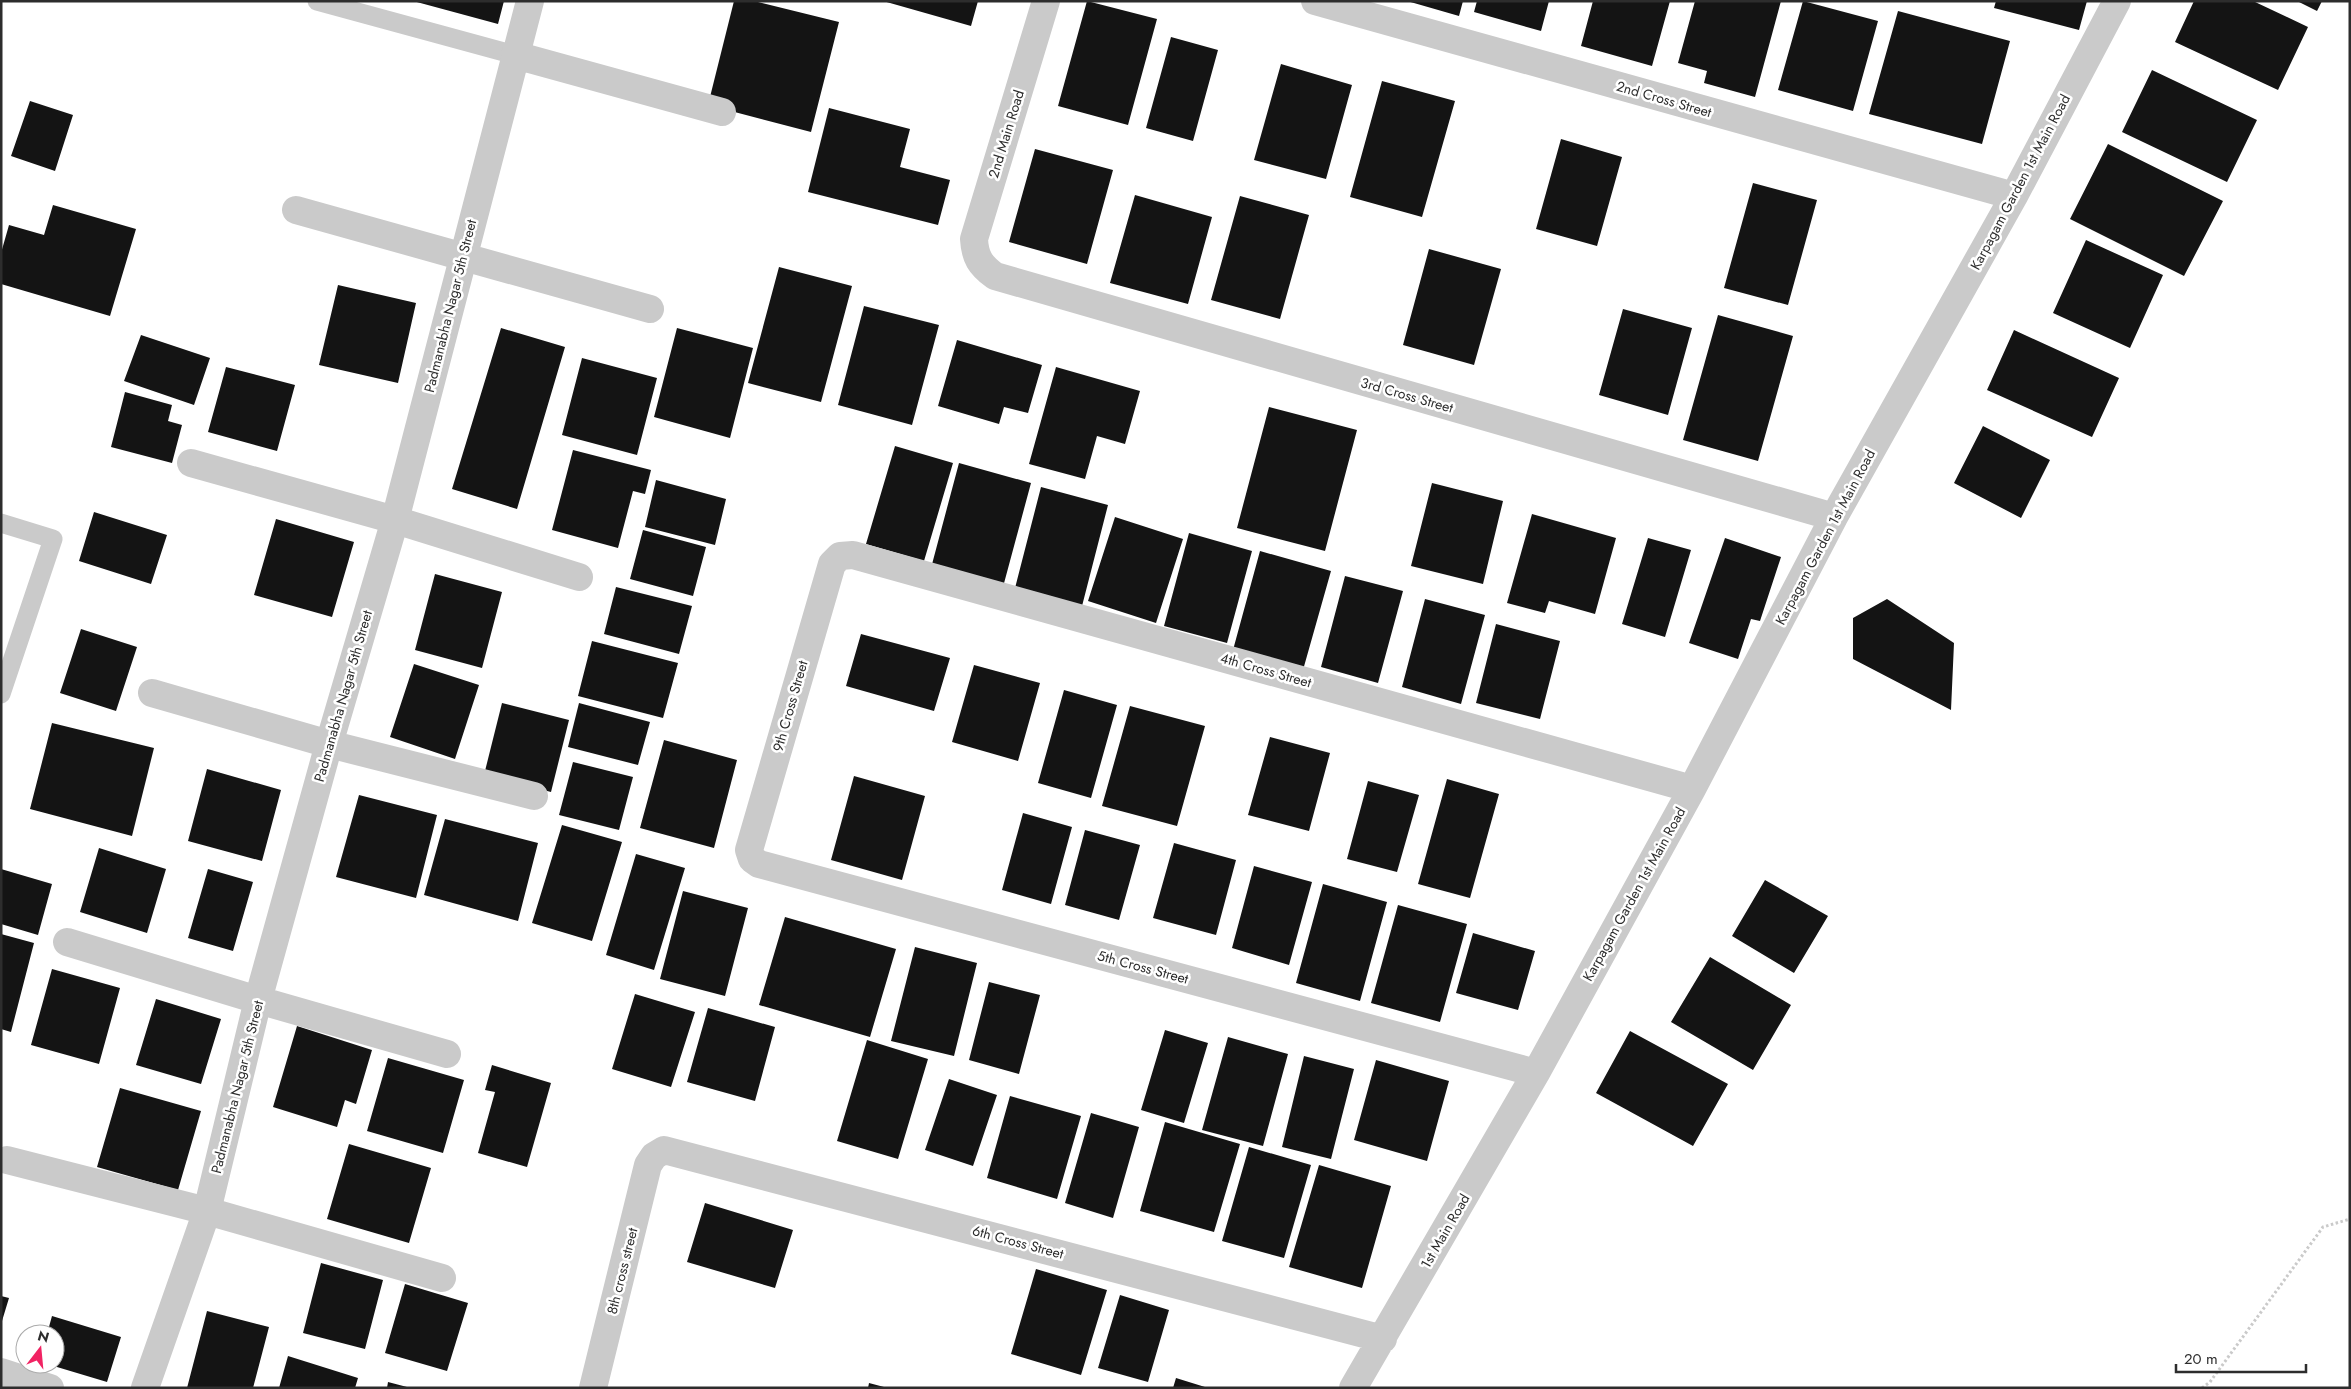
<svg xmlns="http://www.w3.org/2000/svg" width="2351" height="1389" font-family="Jost,sans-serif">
	<rect width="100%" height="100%" fill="#fff"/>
	<path fill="#141414" d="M413,1H504L498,24Z
		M734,1H754L839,22L811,132L708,105Z
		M883,1H978L971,26Z
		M1087,1L1157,19L1128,125L1058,106Z
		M1407,1H1463L1459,16Z
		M1477,1H1549L1541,31L1474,12Z
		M1593,1H1670L1652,66L1581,46Z
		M1695,1H1781L1755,97L1704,83L1707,71L1678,63Z
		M1803,1L1878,21L1853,111L1778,90Z
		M1996,1H2087L2079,30L1994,8Z
		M2194,1H2253L2308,27L2278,90L2175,42Z
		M2297,1H2322L2317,11Z
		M1898,11L2010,41L1982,144L1869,114Z
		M1171,37L1218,50L1193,141L1146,128Z
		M1281,64L1352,85L1326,179L1254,160Z
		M2152,70L2257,120L2227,182L2122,132Z
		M1382,81L1455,101L1422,217L1350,197Z
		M30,101L73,115L55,171L11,156Z
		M829,108L910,129L900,167L950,180L938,225L808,192Z
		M1561,139L1622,157L1597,246L1536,229Z
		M2108,144L2223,201L2184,276L2070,219Z
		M1035,149L1113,170L1087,264L1009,242Z
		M1753,183L1817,200L1788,305L1724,288Z
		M1135,195L1212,217L1188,304L1110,283Z
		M1240,196L1309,215L1280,319L1211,300Z
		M53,205L136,229L110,316L1,284V253L9,225L44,235Z
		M2086,240L2163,275L2130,348L2053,313Z
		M1429,249L1501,269L1474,365L1403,345Z
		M779,267L852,286L821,402L748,383Z
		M338,285L416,303L398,383L319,365Z
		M864,306L939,325L912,425L838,405Z
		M1623,309L1692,328L1668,415L1599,395Z
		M1718,315L1793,336L1758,461L1683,440Z
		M501,328L565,347L517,509L452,489Z
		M677,328L753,348L730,438L654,417Z
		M2014,330L2119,378L2092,437L1987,390Z
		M141,335L210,358L194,405L124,381Z
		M957,340L1042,365L1028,413L1004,407L999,424L938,406Z
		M582,358L657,378L637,455L562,435Z
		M226,367L295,385L277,451L208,432Z
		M1056,367L1140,391L1125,444L1097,436L1085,479L1029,464Z
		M125,392L172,405L168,421L182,425L172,463L111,447Z
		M1269,407L1357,430L1325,551L1237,528Z
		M1983,426L2050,460L2021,518L1954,483Z
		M895,446L953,463L924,561L866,544Z
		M573,450L651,470L645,494L633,491L618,548L552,530Z
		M959,463L1031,483L1003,587L931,568Z
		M656,480L726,499L715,545L645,527Z
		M1432,483L1503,501L1483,584L1411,566Z
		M1041,487L1108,505L1081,610L1014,592Z
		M94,512L167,535L151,584L79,561Z
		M1532,514L1616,538L1595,614L1549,601L1545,613L1507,603Z
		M1115,517L1183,539L1156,623L1088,601Z
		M276,519L354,542L332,617L254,595Z
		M643,530L706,547L693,596L630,579Z
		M1189,533L1252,551L1227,643L1164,626Z
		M1648,538L1691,550L1665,637L1622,624Z
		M1725,538L1781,557L1760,621L1751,619L1738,659L1689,643Z
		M1260,551L1331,571L1303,670L1233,650Z
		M435,574L502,592L482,668L415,650Z
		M1345,576L1403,591L1378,683L1321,667Z
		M616,587L692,606L679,654L604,634Z
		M1425,599L1485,615L1461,704L1402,687Z
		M1887,599L1954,643L1951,710L1853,659V618Z
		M1496,624L1560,641L1540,719L1476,703Z
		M81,629L137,647L116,711L60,693Z
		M861,634L950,658L934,711L846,686Z
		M592,641L678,663L663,718L578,696Z
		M414,664L479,685L455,759L390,737Z
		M974,665L1040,683L1018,761L952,742Z
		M1064,690L1117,705L1091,798L1038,783Z
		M502,703L569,720L551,792L484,775Z
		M579,703L650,722L638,765L568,747Z
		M1130,706L1205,726L1177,826L1102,806Z
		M52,723L154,748L132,836L30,809Z
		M1270,737L1330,753L1309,831L1248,815Z
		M664,740L737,760L714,848L640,828Z
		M573,762L633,777L619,830L559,815Z
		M207,769L281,790L262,861L188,841Z
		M854,776L925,796L902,880L831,860Z
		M1447,779L1499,794L1470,898L1418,884Z
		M1368,781L1419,795L1397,872L1347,859Z
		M359,795L437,815L416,898L336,877Z
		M1023,813L1072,827L1051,904L1002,890Z
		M445,819L538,843L518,921L424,895Z
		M562,825L622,842L592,941L532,923Z
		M1085,830L1140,845L1119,920L1065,905Z
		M1174,843L1236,860L1216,935L1153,918Z
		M99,848L166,869L147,933L80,912Z
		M636,854L685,868L654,970L606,955Z
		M1254,866L1312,882L1289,965L1232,948Z
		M1,869L52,884L38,935L1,924Z
		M208,869L253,882L233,951L188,938Z
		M1765,880L1828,916L1794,973L1732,936Z
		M1323,884L1387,902L1360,1001L1296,983Z
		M683,891L748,908L725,996L660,979Z
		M1398,905L1467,924L1440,1022L1371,1003Z
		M785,917L896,949L870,1037L759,1005Z
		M1473,933L1535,951L1518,1010L1456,993Z
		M1,934L34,943L11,1032L1,1029Z
		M915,947L977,963L954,1056L891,1041Z
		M1710,957L1791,1005L1753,1070L1671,1022Z
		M52,969L120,988L99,1064L31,1045Z
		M989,982L1040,995L1019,1074L969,1060Z
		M635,994L695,1012L671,1087L612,1069Z
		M156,999L221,1019L201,1084L136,1065Z
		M708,1008L775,1027L755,1101L687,1082Z
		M297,1026L372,1050L356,1104L345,1100L337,1127L273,1107Z
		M1165,1030L1208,1043L1184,1123L1141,1110Z
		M1630,1031L1728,1084L1693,1146L1596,1093Z
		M1228,1037L1288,1054L1263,1146L1202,1130Z
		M867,1040L928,1059L898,1159L837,1141Z
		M1304,1056L1354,1069L1331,1159L1282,1147Z
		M388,1058L464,1080L443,1153L367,1131Z
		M1376,1060L1449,1081L1427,1161L1354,1140Z
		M492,1065L551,1083L527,1167L478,1153L495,1092L485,1090Z
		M949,1079L997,1095L973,1166L925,1150Z
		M120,1088L201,1111L178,1190L97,1167Z
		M1010,1096L1081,1116L1057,1199L987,1178Z
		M1091,1113L1139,1127L1113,1218L1065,1203Z
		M1165,1122L1240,1144L1214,1232L1140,1211Z
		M349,1144L431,1168L409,1243L327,1219Z
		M1249,1147L1311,1165L1284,1258L1222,1241Z
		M1319,1165L1391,1186L1362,1288L1289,1267Z
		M705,1203L793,1230L775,1288L687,1262Z
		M321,1263L383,1280L365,1349L303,1333Z
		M1036,1269L1107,1290L1081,1375L1011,1354Z
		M405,1284L468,1303L447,1371L385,1353Z
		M1120,1295L1169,1310L1148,1382L1098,1368Z
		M1,1296L9,1298L2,1321H1Z
		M207,1311L269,1327L253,1388H187Z
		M52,1316L121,1337L107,1382L47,1364H55V1334H47Z
		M288,1356L358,1378L355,1388H279Z
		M1176,1378L1205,1387V1388H1173Z
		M388,1382L407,1387L406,1388H387Z
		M869,1383L884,1387V1388H868Z"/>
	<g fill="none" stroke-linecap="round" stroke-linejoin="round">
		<path stroke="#cacaca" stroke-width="3" stroke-dasharray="2.5 2.5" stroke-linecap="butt" d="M2202,1388L2210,1382L2323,1227L2350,1219"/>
		<path stroke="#cacaca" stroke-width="19" d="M317,1L515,55
			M1,523L53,539L1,694"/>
		<path stroke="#cacaca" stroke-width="28" d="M1046,1L974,239C975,257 980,265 995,276L1834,517
			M1315,1L2014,196
			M515,55L722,112
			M296,210L650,309
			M191,463L395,520L579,577
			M152,693L329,744L534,796
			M67,942L258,1000L447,1054
			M1536,1073L759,864L752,859L749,850L832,564L840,556L853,555L1692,789
			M7,1160L207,1211L442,1278
			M1,1372L50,1388
			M145,1388L207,1211L258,1000L329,744L395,520L530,1
			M593,1388L648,1165L654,1156L664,1150L1383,1339
			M1353,1388L1536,1073L1692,789L1834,517L2014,196L2117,1"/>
	</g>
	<g text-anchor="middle" stroke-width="5" stroke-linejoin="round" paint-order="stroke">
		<g font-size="14" fill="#2d2d2d" stroke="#fff">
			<text transform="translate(1664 99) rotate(16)" y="5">2nd Cross Street</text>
			<text transform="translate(1006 134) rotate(-73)" y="5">2nd Main Road</text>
			<text transform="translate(2020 182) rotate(-62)" y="5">Karpagam Garden 1st Main Road</text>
			<text transform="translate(450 306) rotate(-76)" y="5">Padmanabha Nagar 5th Street</text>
			<text transform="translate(1407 395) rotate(16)" y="5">3rd Cross Street</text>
			<text transform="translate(1825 537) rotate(-62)" y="5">Karpagam Garden 1st Main Road</text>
			<text transform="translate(1266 670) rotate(16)" y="5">4th Cross Street</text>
			<text transform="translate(343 696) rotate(-74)" y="5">Padmanabha Nagar 5th Street</text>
			<text transform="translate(790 706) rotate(-74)" y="5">9th Cross Street</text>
			<text transform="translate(1634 894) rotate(-61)" y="5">Karpagam Garden 1st Main Road</text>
			<text transform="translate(1143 967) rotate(15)" y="5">5th Cross Street</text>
			<text transform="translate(237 1087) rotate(-76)" y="5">Padmanabha Nagar 5th Street</text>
			<text transform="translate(1445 1231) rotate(-60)" y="5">1st Main Road</text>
			<text transform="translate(1018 1242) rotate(15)" y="5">6th Cross Street</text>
			<text transform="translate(622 1271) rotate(-76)" y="5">8th cross street</text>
		</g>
	</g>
	<rect width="2351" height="1389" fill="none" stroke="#2d2d2d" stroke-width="5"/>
	<g transform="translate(40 1349) rotate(16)"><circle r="24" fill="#ffffff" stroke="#ababab"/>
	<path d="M0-4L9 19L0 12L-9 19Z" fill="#f12363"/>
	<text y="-8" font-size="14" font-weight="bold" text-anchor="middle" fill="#2d2d2d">N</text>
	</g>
	<path d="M2176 1364v8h130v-8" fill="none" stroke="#2d2d2d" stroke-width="2.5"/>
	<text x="2184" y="1364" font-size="15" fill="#2d2d2d" stroke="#ffffff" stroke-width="4" paint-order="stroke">20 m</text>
</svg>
